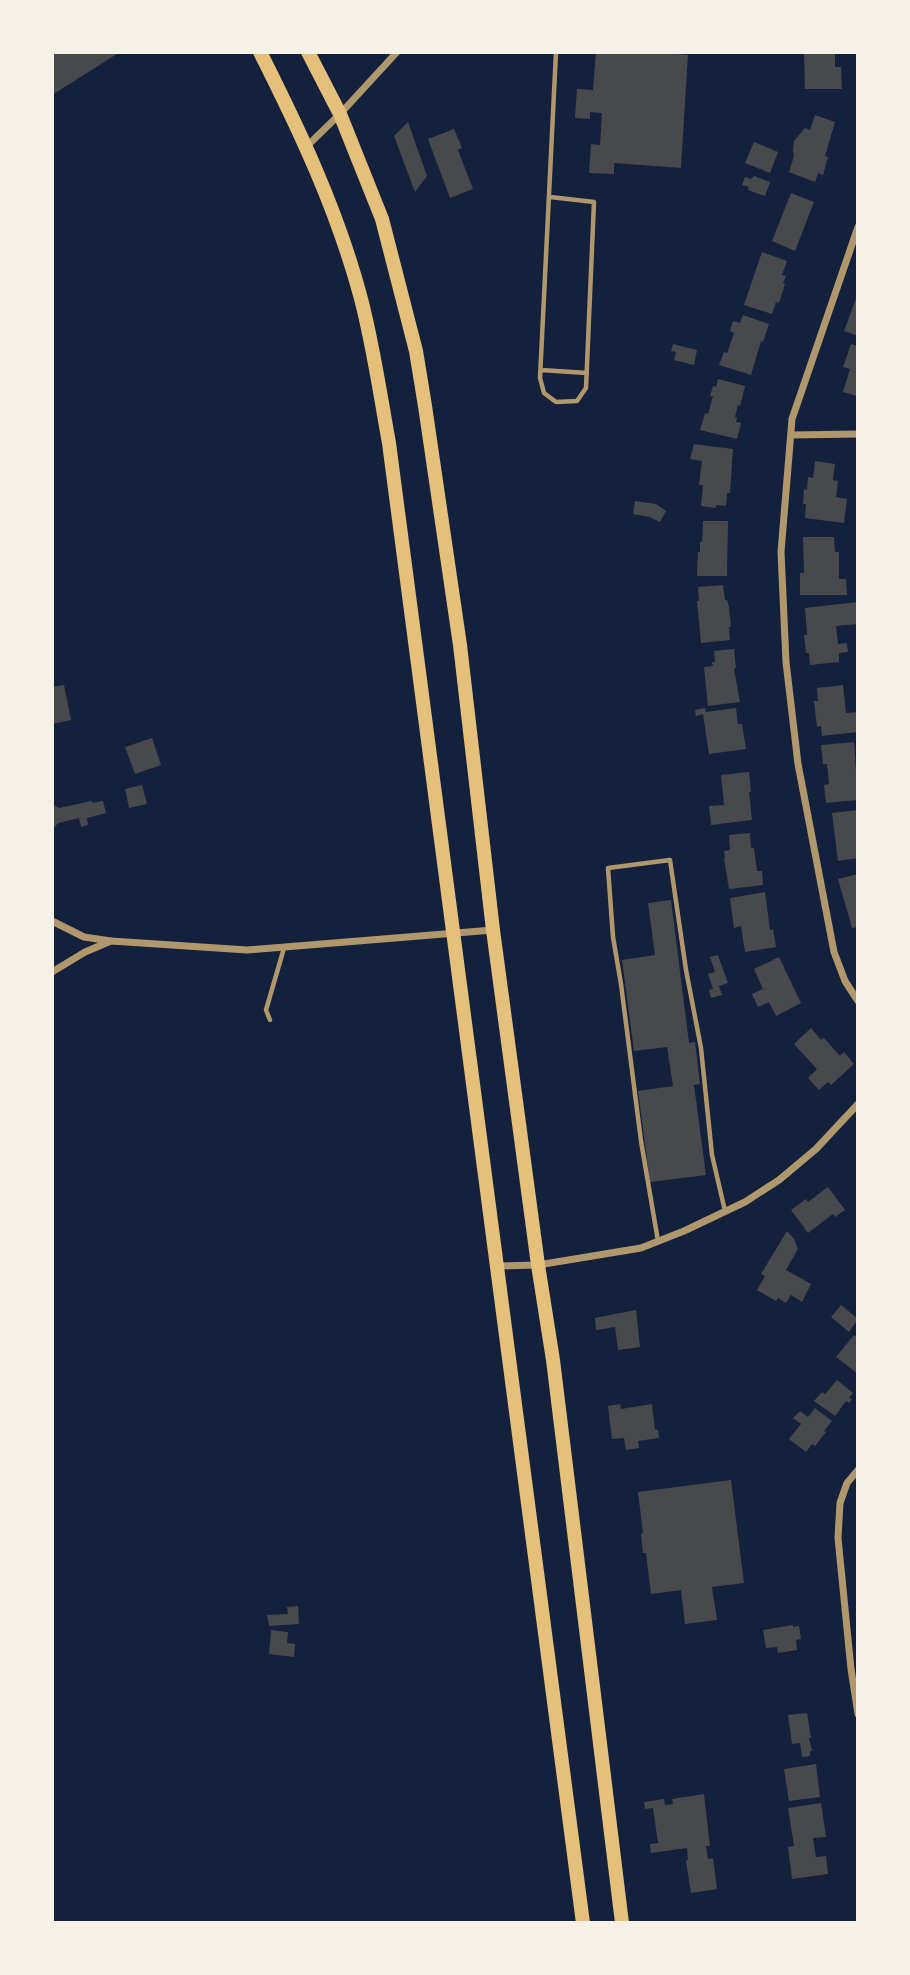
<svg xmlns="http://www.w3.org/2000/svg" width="910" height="1975" font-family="Montserrat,sans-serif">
	<rect width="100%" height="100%" fill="#14213d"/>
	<path fill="#48494c" d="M52,52H120L52,95Z
		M596,52H652L688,55L681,168L614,163V174L589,173L591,144L600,145L602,113L590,112V119L575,118L577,89L593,90Z
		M804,52H835V67H841L842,89H805Z
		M815,115L835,122L825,156L828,157L823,175L818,173L815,182L789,172L794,156L793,150L794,141L805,128L810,130Z
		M408,122L427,176L415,192L394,136Z
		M454,129L462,148L458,150L473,189L450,198L428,139Z
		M754,142L778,152L770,173L745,163Z
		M754,176L770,182L765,196L748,190L749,187L742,185L745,177L751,179Z
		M791,193L814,202L795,251L772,241Z
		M762,252L787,261L782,275L786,276L783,283L785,284L779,303L776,302L772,314L744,305Z
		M857,296H858V336L844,331Z
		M743,315L769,324L763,342L761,341L751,375L719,365L724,352L727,353L734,333L730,331L733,321L740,323Z
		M673,344L697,350L694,365L674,360L676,352L671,351Z
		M851,344L858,346L857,396L843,392L850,369L843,367Z
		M718,379L745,386L740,406L738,405L735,417L737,418L736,422L741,423L737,439L700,430L705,413L708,414L713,396H710L713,386L716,387Z
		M694,444L733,449L730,493H727L726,506L716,505V508L701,506L703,485H699L702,461L690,459Z
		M815,461L835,464L833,480L838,481L836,497L847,499L844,523L805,518L806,504H803L804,489L807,490L808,477L813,478Z
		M635,501L656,504L666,511L660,522L650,517L633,514Z
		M703,521H728L727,576H697L698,552H700V542H702Z
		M803,537H834L835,552H839V579H846L847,595H800V573H804Z
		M723,585L725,600H727L729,607L731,627H729L730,640L701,643L697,601H699L698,587Z
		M858,602V624L836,626L838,644L847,643L848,652L839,653V662L810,665L809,653H806L804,635H807L805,608Z
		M734,649L736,668L734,669L740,702L708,706L704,667L713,666L712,662H715L714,651Z
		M64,685L71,720L52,724V687Z
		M843,685L846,713L858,712V732L822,736L821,726L817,727L814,701H818L817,688Z
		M705,708L706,712L736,708L738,724H742L746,749L709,754L703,714L696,716L695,710Z
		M152,738L161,765L135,774L125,747Z
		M854,742L856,770H858V800L826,803L824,785L829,784L827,764H823L821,745Z
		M749,772L751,792H749L752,820L711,825L709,806L724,805L721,775Z
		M142,785L147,804L129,808L125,789Z
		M92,801V803L103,801L106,813L87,818L88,825L81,827L79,818L58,823L52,830V804L59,808Z
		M858,810V858L838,861L832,813Z
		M750,833L751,848H754L757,871H762L763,885L729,889L724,859H725L724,851L730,850L729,835Z
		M858,874V927L852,928L838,879Z
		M765,892L770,930L773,929L776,947L745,952L741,926L734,928L730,898Z
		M671,900L689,1043L695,1042L700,1084L694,1085L706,1175L650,1182L638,1091L673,1086L667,1047L634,1051L622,960L655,955L648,903Z
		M718,955L728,983L719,986L722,995L711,998L709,990L713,989L708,974L715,972L710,957Z
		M779,957L801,1003L776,1016L769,1002L758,1007L752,994L763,989L754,969Z
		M811,1028L821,1040L824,1038L840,1056L844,1052L854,1064L831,1085L828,1082L819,1090L808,1078L817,1069L794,1044Z
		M828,1187L845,1210L835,1217L833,1214L808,1233L791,1210L806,1199L808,1202Z
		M787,1231L794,1239L798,1249L786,1270L811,1284L802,1302L791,1295L786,1303L778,1298L776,1301L757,1290L765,1276L761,1274Z
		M841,1305L858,1319L849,1332L831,1317Z
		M636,1310L640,1347L618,1350L615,1327L596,1330L595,1318Z
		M854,1335L858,1337V1374L836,1357Z
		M837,1380L853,1393L849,1398L852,1399L849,1403L846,1401L835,1416L814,1401L822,1392L825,1394Z
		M620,1404L621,1409L652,1404L655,1430H658L659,1438L638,1441L639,1448L626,1450L624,1438L612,1439L608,1406Z
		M815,1408L832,1421L824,1431L826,1432L815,1446L812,1444L806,1452L789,1439L801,1424L793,1418L800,1411L808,1417Z
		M731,1480L744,1583L712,1587L717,1620L685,1624L681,1590L651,1594L646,1553H643L641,1534L643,1533L638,1492Z
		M298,1606L299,1624L269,1626L267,1615L288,1614L287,1607Z
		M793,1625V1627L799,1626L801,1639L796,1640L797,1650L778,1653L777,1647L766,1648L763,1630Z
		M271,1630L288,1632L287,1643L295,1644L294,1657L269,1654Z
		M807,1713L811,1738H809L812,1751H810V1756L802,1757L800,1743L792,1744L788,1715Z
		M816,1764L820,1797L789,1801L784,1769Z
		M704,1794L710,1846H706L708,1859L713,1858L717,1889L691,1893L686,1861L688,1860L687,1848L651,1853L650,1844L658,1843L653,1808L645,1809L644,1802L664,1799L665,1805L673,1804L672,1799Z
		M821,1803L826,1837L813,1838L816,1857L826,1856L828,1874L792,1879L788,1847L794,1846L788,1808Z"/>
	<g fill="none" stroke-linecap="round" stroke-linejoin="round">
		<path stroke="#b1986c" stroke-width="4.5" d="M550,197L594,202L586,388L577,401L556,402L544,393L540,378L556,52
			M541,370L587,373
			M270,1020L266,1010L284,948
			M658,1241L641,1141L621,984L613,937L608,868L670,860L686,970L701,1048L712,1155L725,1211"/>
		<path stroke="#b1986c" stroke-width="7" d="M307,146L340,114L397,52
			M858,227L792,419L781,552L786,662L798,764L834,952L845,981L858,1001
			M791,435L858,434
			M52,921L84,937L111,941L247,950L493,930
			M52,972L85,952L111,941
			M497,1266L538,1265L641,1248L684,1231L745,1202L779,1180L816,1149L858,1104
			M858,1470L847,1483L840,1503L838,1538L851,1669L858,1714"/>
		<path stroke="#e5c07b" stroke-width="14" d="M260,52C300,131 337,210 360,295C373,343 380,394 389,443L583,1923
			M308,52L340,114L382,219L416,351L425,406L460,645L493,930L538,1265L553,1360L622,1923"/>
	</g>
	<rect width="910" height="1975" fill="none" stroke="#f6f1e7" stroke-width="108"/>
</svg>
